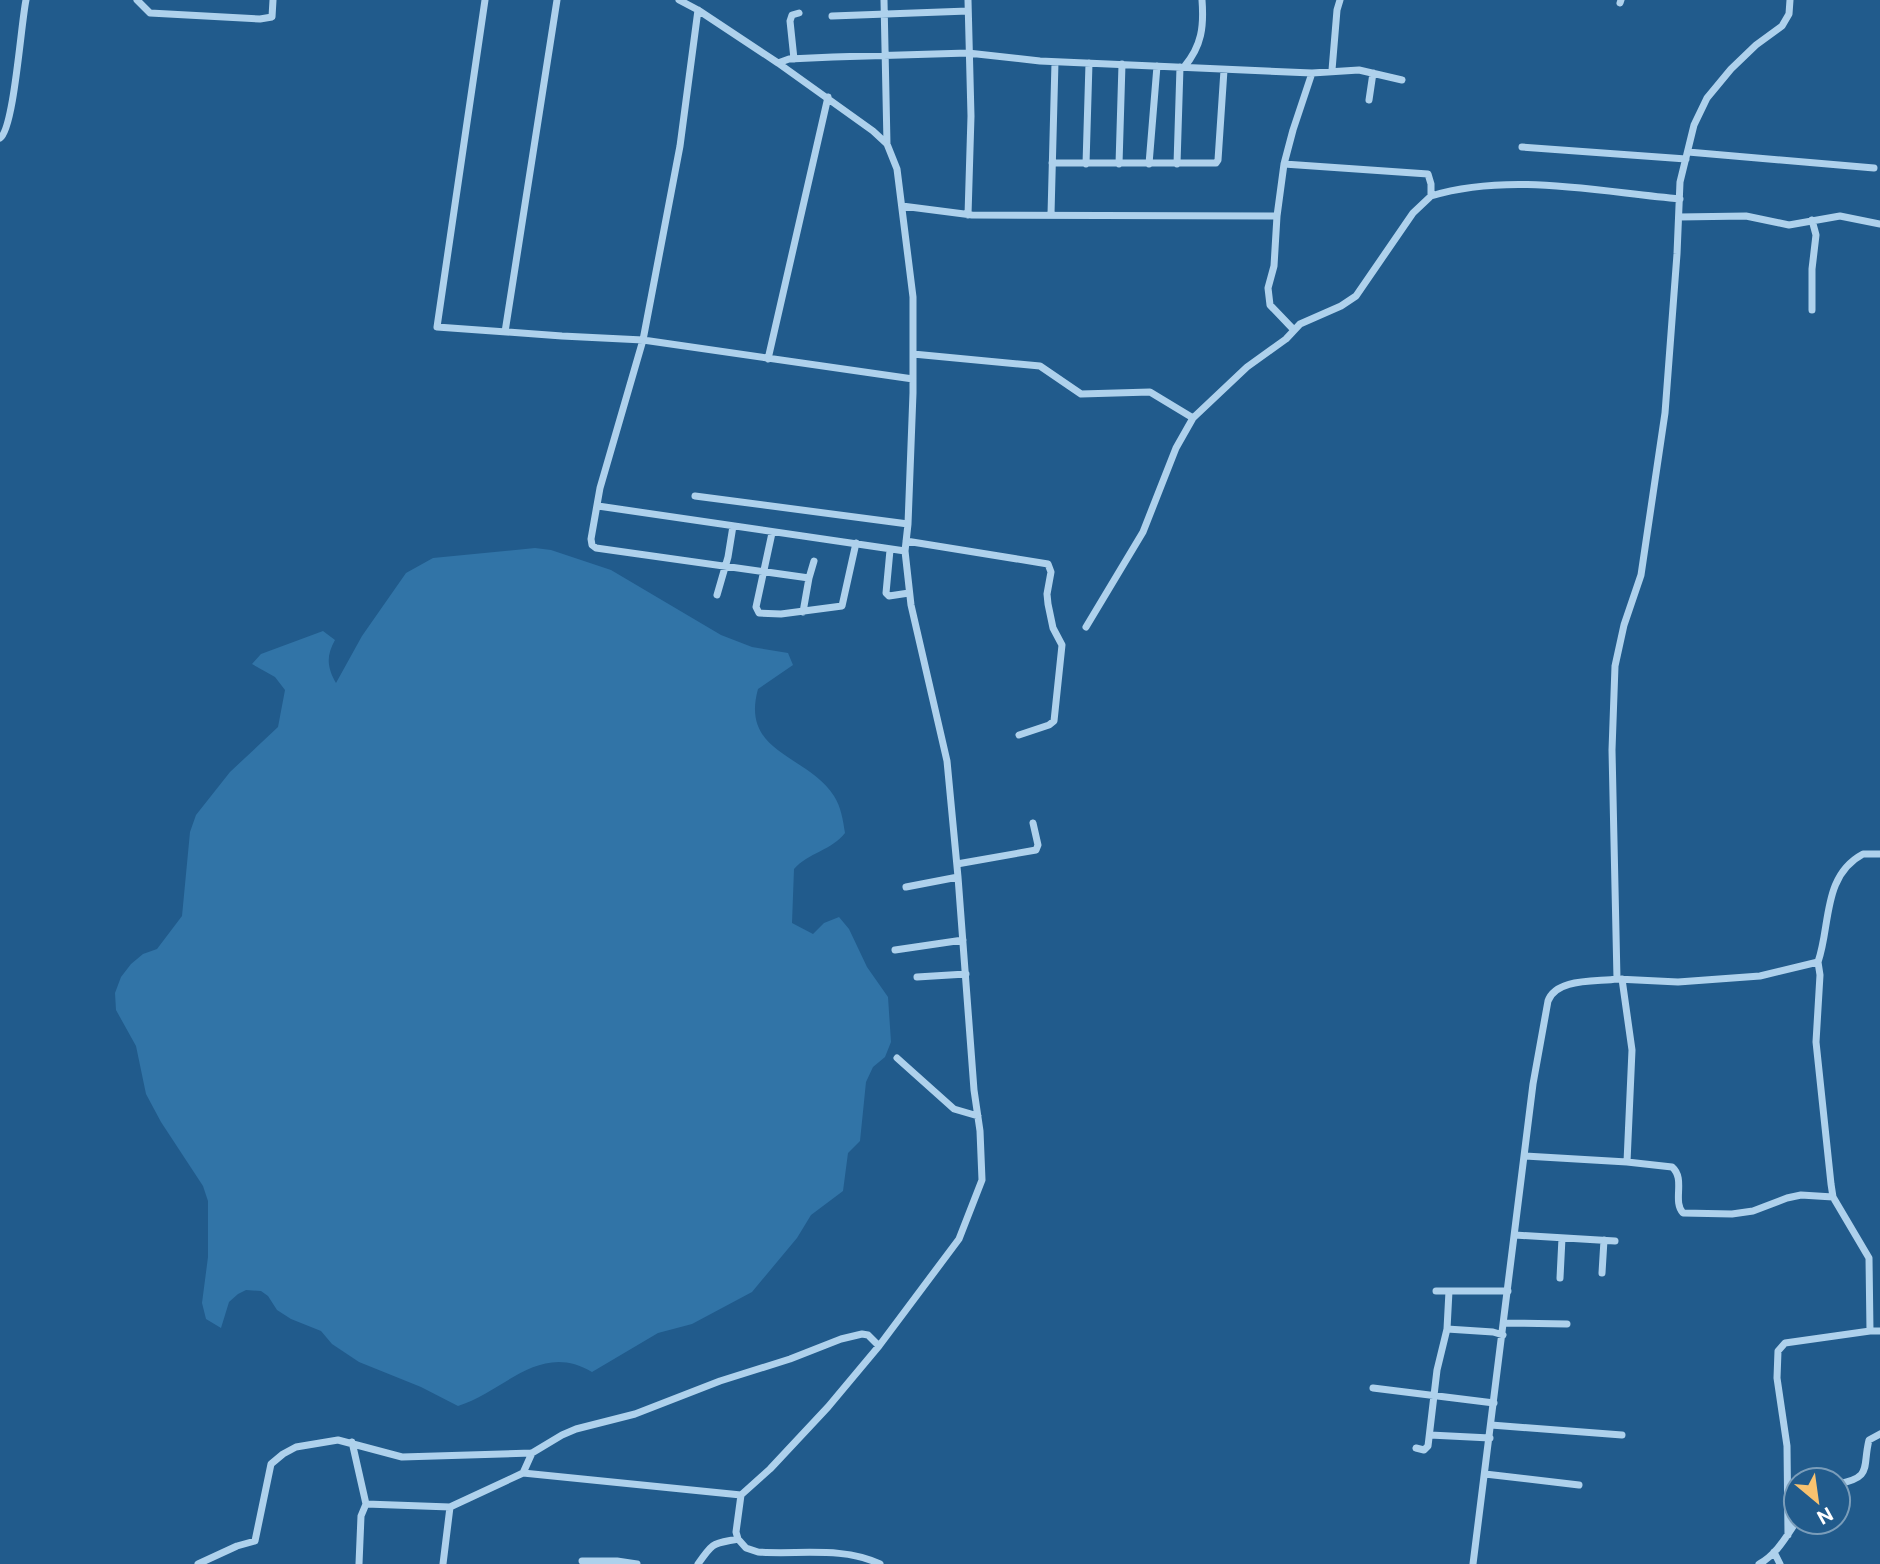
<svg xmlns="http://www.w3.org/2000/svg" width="1880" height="1564" font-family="'Public Sans',sans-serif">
	<rect width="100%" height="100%" fill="#215b8c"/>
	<path fill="#3174a7" d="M535,548L551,550L611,570L721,635L752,647L788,653L793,665L758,689C740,754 807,754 834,796C841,807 843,820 845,833C832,850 808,853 794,869L792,923L813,934L824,923L839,917L849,929L867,967L888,997L891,1042L885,1057L873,1067L866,1082L860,1141L848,1153L843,1191L811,1215L797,1238L752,1292L692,1324L658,1333L592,1372C540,1341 505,1391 458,1406L421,1387L359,1362L332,1344L321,1331L291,1319L277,1310L268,1296L261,1291L246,1290L238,1294L229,1302L221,1328L206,1319L202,1303L208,1257V1201L203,1186L161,1122L146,1094L136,1046L116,1010L115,993L121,977L131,964L143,954L157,949L182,916L190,832L196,815L230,772L278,727L285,690L275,677L252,664L261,654L323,631L335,640C326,656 327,667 336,683L362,636L406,573L433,558Z"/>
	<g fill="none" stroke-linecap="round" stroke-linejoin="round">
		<path stroke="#aed1ec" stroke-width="7" d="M137,0L150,13L260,19L272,17L273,0
			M485,0L437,327L562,336L643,340L680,146L698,10
			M679,0L698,10L778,63L873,131L887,144L897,169L913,297V393L908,524L905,551L911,605L947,761L958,877L974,1090L980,1131L982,1180L959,1239L879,1346L828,1407L770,1469L741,1495L736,1532L738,1539L746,1548L758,1552C797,1555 843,1546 880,1564
			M884,0L887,144
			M968,0L971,116L968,215
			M1620,3L1621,0
			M832,16L968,11
			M794,59L790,21L792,15L799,13
			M778,63L789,59L833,57L968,53L1040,61L1312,73
			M1184,67C1202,46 1204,26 1202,0
			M1332,70L1337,10L1340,0
			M1369,100L1373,73
			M0,138C14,129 21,23 26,0
			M1522,147L1686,159
			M1688,152L1874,168
			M1052,163H1216L1218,160L1224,70
			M1086,164L1089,63
			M1119,164L1122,64
			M1149,164L1157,66
			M1177,164L1180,67
			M1431,196C1511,172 1599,192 1680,199
			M902,206L972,215L1277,216
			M1051,214L1055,62
			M1679,217L1746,216L1789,225L1840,216L1880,224
			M1812,310V269L1816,235L1812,220
			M1293,329L1270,305L1268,288L1274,266L1277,216L1284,164L1293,130L1312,73L1359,70L1402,80
			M505,332L557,0
			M913,354L1040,366L1081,394L1150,392L1193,418
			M768,359L828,97
			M695,496L908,524
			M598,506L905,551
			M772,533L756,607L759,613L781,614L842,606L856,543
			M906,541L1048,564L1051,572L1047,594L1048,604L1053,628L1062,645L1054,721L1049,725L1019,735
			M890,550L886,593L889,596L909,593
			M809,578L814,561
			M717,595L728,557L733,526
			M803,612L809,578L596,548L592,545L591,539L600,488L643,340L913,379
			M1086,627L1143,532L1176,448L1193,418L1247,367L1286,339L1300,324L1341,306L1356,296L1413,213L1431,196V184L1428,174L1284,164
			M957,864L1036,850L1038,845L1033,823
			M906,887L958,877
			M895,950L963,940
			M1818,962L1820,975L1816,1042L1831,1184L1833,1197L1869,1258L1870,1331H1880
			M917,977L966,974
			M1617,979L1678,982L1760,976L1818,962C1831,925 1822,876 1863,854H1880
			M1622,979L1632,1050L1627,1162
			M897,1058L954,1109L978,1116
			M1525,1156L1627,1162L1672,1167C1686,1179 1672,1201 1683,1213L1732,1214L1753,1211L1787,1198L1801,1195L1833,1197
			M1515,1235L1615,1241
			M1602,1273L1604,1240
			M1560,1278L1562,1238
			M1436,1291H1508
			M1504,1323L1567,1324
			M1447,1329L1493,1332L1503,1335
			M1373,1388L1494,1403
			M1491,1425L1622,1435
			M1430,1435L1490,1438
			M352,1442L366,1504L361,1516L359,1564
			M1416,1448L1424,1450L1428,1446L1437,1370L1447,1329L1449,1291
			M523,1473L741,1495
			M1485,1474L1579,1485
			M1838,1484C1873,1477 1862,1468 1869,1440L1880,1434
			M366,1504L450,1507
			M1788,1535L1787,1446L1777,1378L1778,1351L1785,1343L1870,1331
			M1774,1552L1780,1564
			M582,1561H617L637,1564
			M198,1564L237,1546L255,1541L271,1464L283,1454L296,1447L338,1440L402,1457L532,1453L562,1435L576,1429L635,1414L720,1381L790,1359L841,1339L862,1334L868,1335L879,1346
			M443,1564L450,1507L523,1473L532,1453
			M698,1564C714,1541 713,1544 738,1539
			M1473,1564L1533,1084L1548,1001C1556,978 1596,982 1617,979L1612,750L1615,666L1624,625L1641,575L1665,413L1677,254L1680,182L1694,125L1707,98L1731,69L1756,45L1782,26L1789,14L1790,0
			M1759,1564C1776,1555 1786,1537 1796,1522"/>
	</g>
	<g transform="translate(1817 1501) rotate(151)"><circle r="33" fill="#215b8c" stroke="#7a9dba" stroke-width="2"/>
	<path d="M0-5L12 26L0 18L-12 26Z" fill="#f8c26f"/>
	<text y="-10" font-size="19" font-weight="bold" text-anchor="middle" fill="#ffffff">N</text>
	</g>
</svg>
